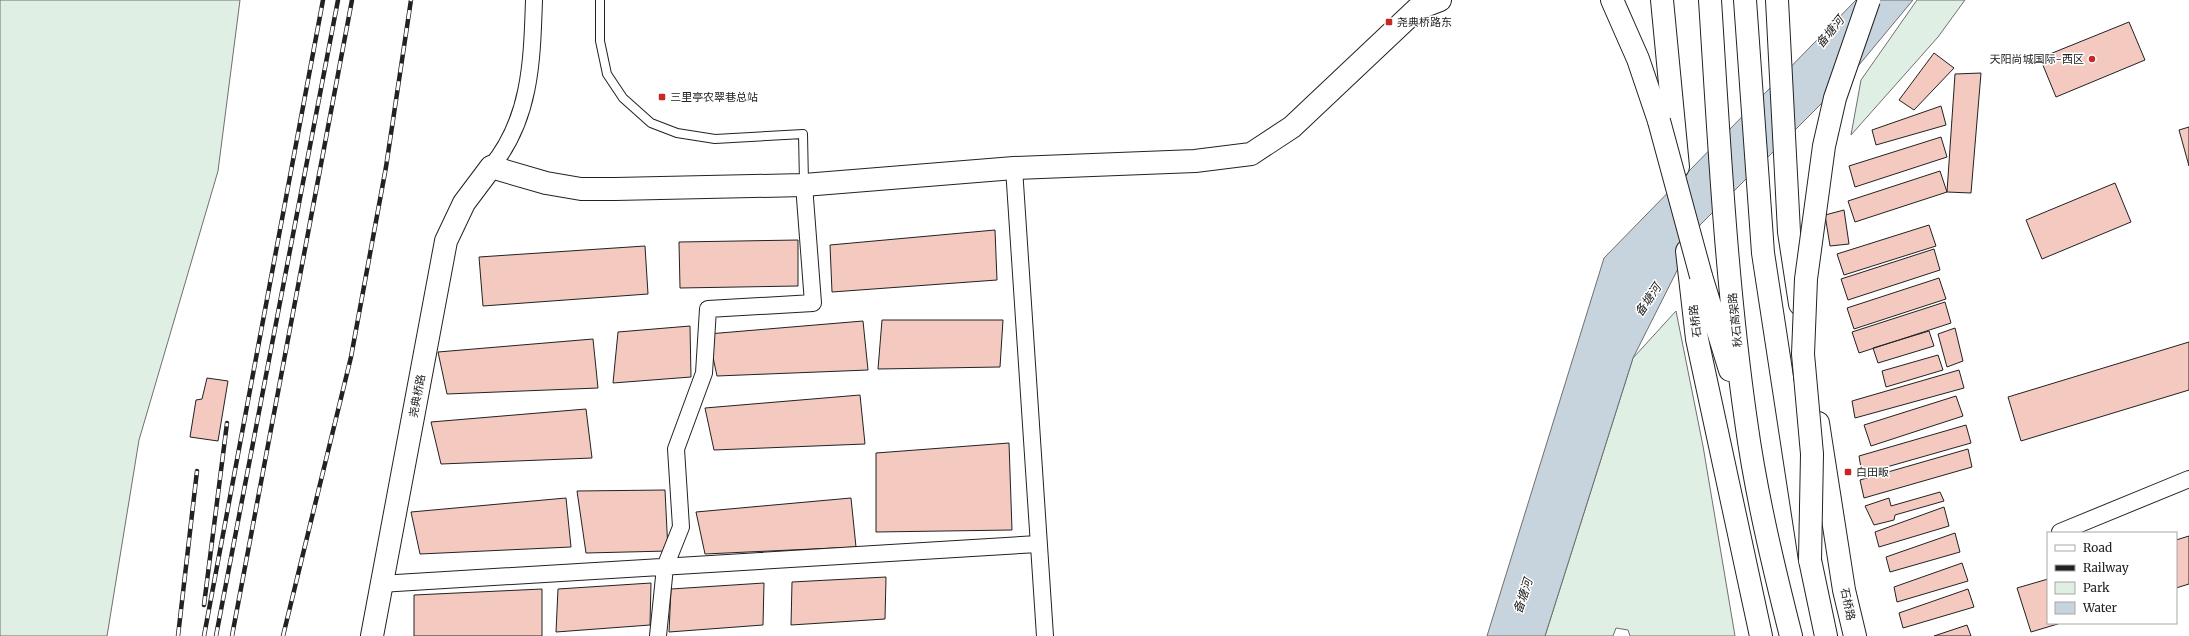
<svg xmlns="http://www.w3.org/2000/svg" width="2189" height="636" font-family="Merriweather,'Noto Sans SC',serif">
	<rect width="100%" height="100%" fill="#fff"/>
	<path fill="#e0efe3" stroke="#6f6f6f" d="M0,0H240L218,171L139,440L107,636H0Z
		M1917,0H1965L1938,37L1851,135L1861,80Z
		M1676,311L1703,446L1735,636H1630L1628,630L1616,628L1613,636H1545L1633,358Z"/>
	<path fill="#c7d3dd" stroke="#6f6f6f" d="M1856,0H1913L1854,71L1700,225L1633,358L1545,636H1487L1604,258Z"/>
	<path fill="#f3c9c0" stroke="#222" d="M2129,22L2145,60L2056,97L2040,58Z
		M1934,53L1954,68L1914,110L1899,100Z
		M1981,73L1971,193L1947,192L1955,74Z
		M1941,106L1946,125L1876,145L1872,130Z
		M2189,127V166L2179,130Z
		M1941,137L1947,157L1855,187L1849,166Z
		M1940,171L1947,192L1855,222L1848,201Z
		M2115,183L2131,222L2042,259L2026,220Z
		M1844,210L1849,244L1830,246L1825,215Z
		M1929,225L1936,246L1844,275L1837,254Z
		M995,230L997,280L832,292L830,245Z
		M798,240V286L680,288L679,242Z
		M645,246L648,294L483,306L479,257Z
		M1934,249L1940,270L1848,300L1841,279Z
		M1939,278L1946,299L1854,329L1847,308Z
		M1945,302L1951,323L1859,353L1852,332Z
		M882,320H1003L1000,367L878,369Z
		M863,321L868,370L717,376L708,334Z
		M690,326L691,377L613,383L618,332Z
		M1955,328L1963,361L1947,367L1938,334Z
		M1929,331L1934,346L1878,363L1873,348Z
		M593,339L598,388L447,394L438,352Z
		M2189,342V390L2021,441L2008,397Z
		M1938,355L1943,370L1886,387L1882,371Z
		M1959,370L1964,388L1855,418L1852,401Z
		M207,378L228,381L218,441L190,437L196,400L202,399Z
		M860,395L865,444L714,450L705,408Z
		M1956,396L1963,416L1871,446L1864,425Z
		M586,409L592,458L441,464L431,422Z
		M1966,425L1971,443L1862,474L1859,456Z
		M1009,443L1012,530L876,532V453Z
		M1968,449L1972,467L1864,498L1860,480Z
		M665,490L668,551L586,553L577,491Z
		M1940,492L1944,501L1895,515L1894,520L1874,525L1865,506L1889,498L1891,506Z
		M566,498L571,547L420,554L411,512Z
		M851,498L856,547L705,554L696,512Z
		M1944,507L1949,526L1879,547L1875,532Z
		M1955,533L1960,552L1890,572L1886,557Z
		M2189,536V584L2176,588V540Z
		M1962,563L1968,581L1897,602L1894,587Z
		M886,577L885,619L791,625L792,582Z
		M2048,579V623H2061L2031,632L2017,588Z
		M651,583L650,625L556,632L558,589Z
		M764,583L763,625L669,632L671,589Z
		M542,589V636H414V595Z
		M1968,589L1974,607L1903,628L1899,613Z
		M1967,625L1971,636H1934Z"/>
	<g fill="none" stroke-linecap="round" stroke-linejoin="round">
		<defs>
			<path id="lane" d="M600,0V41L607,74L623,98L651,123L677,133L715,139L803,134L804,183"/>
			<path id="street" d="M491,167C531,119 532,60 534,0
				M1014,168L1045,636
				M2060,532L2189,479
				M380,584L1038,544
				M658,636L665,567L681,527L676,449L704,373L708,309L813,303L804,185"/>
			<path id="secondary" d="M372,636L446,241L464,203L491,167L546,183L581,189H615L804,185L1014,168L1195,161L1251,154L1292,127L1417,9L1440,0"/>
			<path id="primary" d="M1662,0L1678,167
				M1777,0L1789,232L1800,304
				M1687,251L1697,339L1761,636
				M1818,423L1844,590L1855,636"/>
			<path id="highway" d="M1612,0L1638,59L1659,121
				M1710,0C1719,140 1726,282 1746,421C1756,494 1773,565 1791,636
				M1745,0L1763,253L1810,560L1826,636
				M1701,276L1730,370"/>
		</defs>
		<use href="#lane" stroke="#222" stroke-width="10"/>
		<use href="#street" stroke="#222" stroke-width="18"/>
		<use href="#secondary" stroke="#222" stroke-width="24"/>
		<use href="#primary" stroke="#222" stroke-width="24"/>
		<use href="#highway" stroke="#222" stroke-width="24"/>
		<use href="#lane" stroke="#fff" stroke-width="8"/>
		<use href="#street" stroke="#fff" stroke-width="16"/>
		<use href="#secondary" stroke="#fff" stroke-width="22"/>
		<use href="#primary" stroke="#fff" stroke-width="22"/>
		<use href="#highway" stroke="#fff" stroke-width="22"/>
		<defs>
			<path id="rail" d="M204,605L227,423
				M178,636L197,471
				M204,636L323,0
				M216,636L338,0
				M232,636L352,0
				M283,636L351,357L386,167L411,0"/>
		</defs>
		<use href="#rail" stroke="#222" stroke-width="4.5"/>
		<use href="#rail" stroke="#fff" stroke-width="3" stroke-dasharray="9" stroke-linecap="butt"/>
		<defs>
			<path id="highway-bridge" d="M1659,121L1701,276
				M1810,560L1812,454L1803,354L1806,279L1824,146L1835,98L1869,0"/>
		</defs>
		<use href="#highway-bridge" stroke="#222" stroke-width="24" stroke-linecap="butt"/>
		<use href="#highway-bridge" stroke="#fff" stroke-width="22"/>
	</g>
	<g fill="#c62828" stroke="#fff" stroke-width="1.5">
		<rect x="1385" y="18" width="8" height="8" rx="2"/>
		<circle cx="2092" cy="59" r="4"/>
		<rect x="658" y="93" width="8" height="8" rx="2"/>
		<rect x="1844" y="468" width="8" height="8" rx="2"/>
	</g>
	<g text-anchor="middle" stroke-width="3" stroke-linejoin="round" paint-order="stroke">
		<g font-size="11" fill="#222" stroke="#fff" text-anchor="start">
			<text x="1397" y="26">尧典桥路东</text>
			<text x="2084" y="63" text-anchor="end">天阳尚城国际-西区</text>
			<text x="670" y="101">三里亭农翠巷总站</text>
			<text x="1856" y="476">白田畈</text>
		</g>
		<g font-size="11" fill="#222" stroke="#fff">
			<text transform="translate(1735 320) rotate(-96)" y="4">秋石高架路</text>
			<text transform="translate(1695 321) rotate(-97)" y="4">石桥路</text>
			<text transform="translate(417 396) rotate(-79)" y="4">尧典桥路</text>
			<text transform="translate(1848 604) rotate(78)" y="4">石桥路</text>
		</g>
		<g font-size="12" font-style="italic" fill="#222" stroke="#fff">
			<text transform="translate(1830 32) rotate(-51)" y="4">备塘河</text>
			<text transform="translate(1648 300) rotate(-56)" y="4">备塘河</text>
			<text transform="translate(1523 596) rotate(-72)" y="4">备塘河</text>
		</g>
	</g>
	<rect x="2047" y="532" width="130" height="92" fill="#ffffff" stroke="#a7a7a7"/>
	<rect x="2055" y="545" width="20" height="6" fill="#ffffff" stroke="#a7a7a7"/>
	<text x="2083" y="552" font-size="12" fill="#222222">Road</text>
	<rect x="2055" y="565" width="20" height="6" fill="#222222" stroke="#a7a7a7"/>
	<text x="2083" y="572" font-size="12" fill="#222222">Railway</text>
	<rect x="2055" y="582" width="20" height="12" fill="#e0efe3" stroke="#a7a7a7"/>
	<text x="2083" y="592" font-size="12" fill="#222222">Park</text>
	<rect x="2055" y="602" width="20" height="12" fill="#c7d3dd" stroke="#a7a7a7"/>
	<text x="2083" y="612" font-size="12" fill="#222222">Water</text>
</svg>
